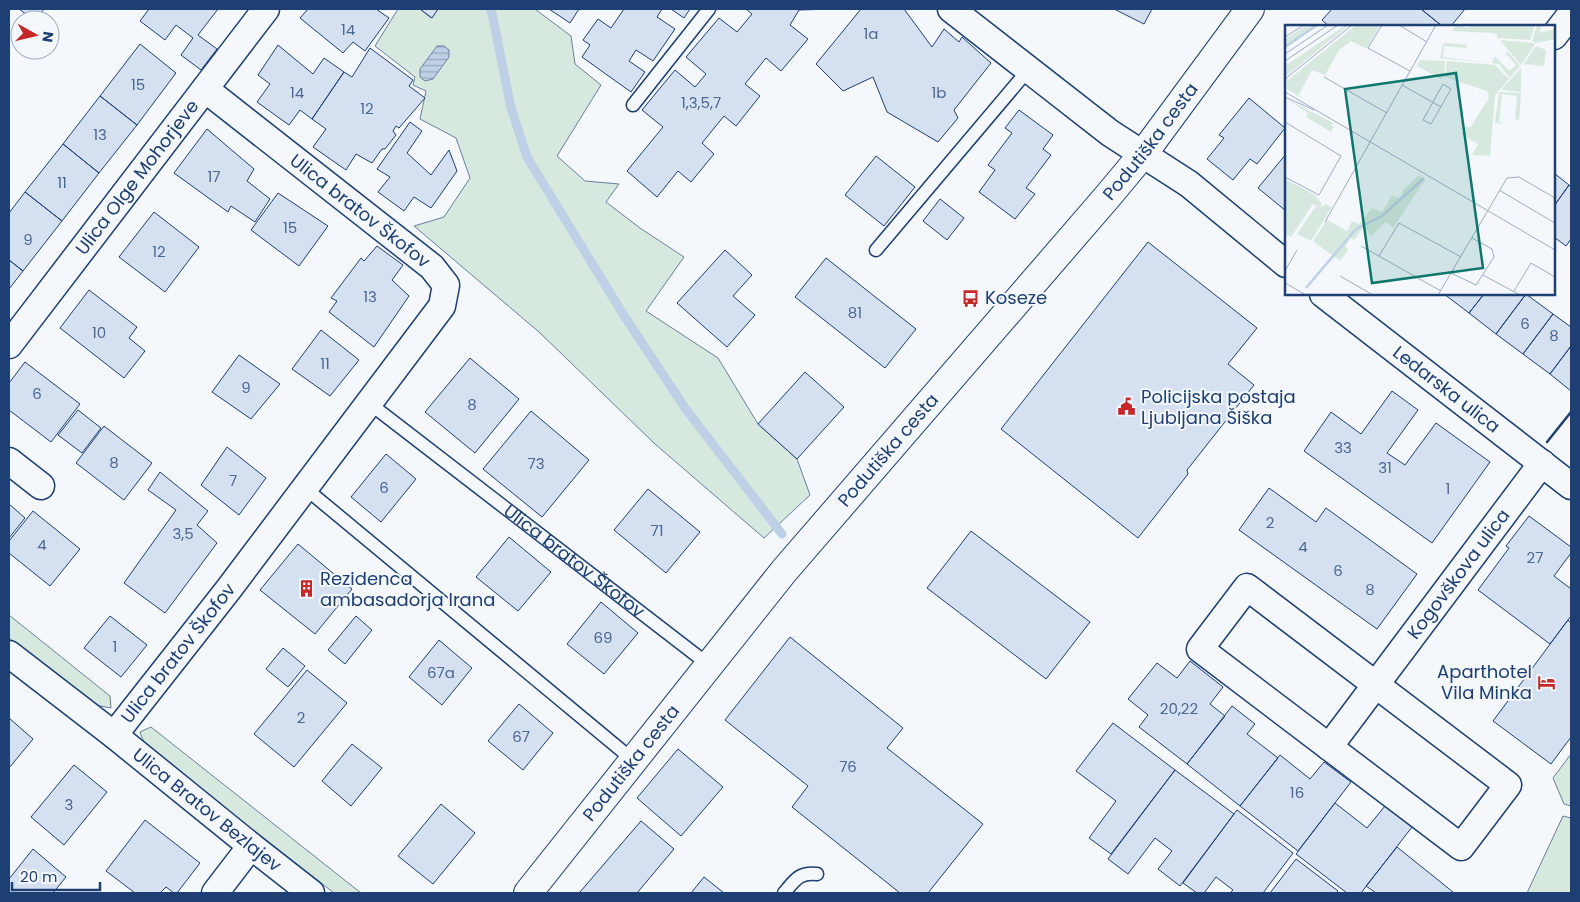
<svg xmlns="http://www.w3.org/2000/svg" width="1580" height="902" font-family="Poppins,sans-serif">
	<defs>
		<pattern id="water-rules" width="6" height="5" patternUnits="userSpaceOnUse" patternTransform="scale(1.25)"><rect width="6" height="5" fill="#bed0e5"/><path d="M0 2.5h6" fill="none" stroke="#9aaabe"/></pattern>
	</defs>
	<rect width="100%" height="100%" fill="#f4f7fb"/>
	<path fill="#d7e8df" stroke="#687fa3" d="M398,9H420L431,18L438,9H535L571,36L575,64L601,85L557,156L585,181L619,184L606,202L640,228L684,257L646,311L718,358L758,424L797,459L810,495L764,538L655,444L539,332L414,226L444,217L470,178L456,138L420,119L426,91L413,85L415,77L375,46Z
		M9,615L110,696L111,708L95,705L9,638Z
		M151,727L361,893H334L148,748L144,743L140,732Z
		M1571,754V806L1564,804L1553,778Z
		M1563,816L1571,818V893H1527Z"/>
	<path fill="url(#water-rules)" stroke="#687fa3" d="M437,46H444L449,50V57L433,79L425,81L420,77V69Z"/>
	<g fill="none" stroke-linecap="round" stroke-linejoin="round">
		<path stroke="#bed0e5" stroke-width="9" d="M490,9L492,13L511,108L527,157L623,314L685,408L782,534"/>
	</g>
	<path fill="#d5e0f0" stroke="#1d3f73" d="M19,9H44L36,20H34Z
		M149,9H218L198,35L217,49L201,70L181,55L193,38L176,25L165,40L140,21Z
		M308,9H376L389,18L365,51L353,42L343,53L300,18Z
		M420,9H438L432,18Z
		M549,9H579L570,23Z
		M624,9H662L657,17L675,29L653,61L636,50L629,61L645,72L631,92L582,57L590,45L583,40L598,19L611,28Z
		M671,9H690L684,18Z
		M746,9H832L799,10L790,25L808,39L781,71L766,58L745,84L760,96L736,126L724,116L702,143L714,154L691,182L678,171L657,197L627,171L663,127L642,110L675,70L695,87L706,74L686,57L719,18L737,32L752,14Z
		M861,9H904L932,47L944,29L959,42L962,37L991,63L954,110L958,118L938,142L887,112L873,77L843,91L816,64Z
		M1114,9H1152L1144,24Z
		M1332,9H1421L1442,26H1329L1322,20Z
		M1421,9H1465L1451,26H1442Z
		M140,44L176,73L137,125L100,96Z
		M278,45L313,74L324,58L344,72L312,119L300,110L289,125L257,102L270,84L258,75Z
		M370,48L413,80L409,86L425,98L399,128L396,126L393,131L396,135L385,149H382L372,163L356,154L346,170L313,147L326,129L312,119L344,72L352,77Z
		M100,96L137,125L99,173L63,144Z
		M1249,98L1285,128L1257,164L1250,159L1233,180L1207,159L1224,138L1219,135Z
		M1019,110L1053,135L1043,149L1051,155L1026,188L1035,194L1015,219L979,192L995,170L988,165L1012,133L1005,128Z
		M410,122L422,131L407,153L431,175L449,150L457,171L431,208L414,197L404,211L378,192L390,177L377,169Z
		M207,129L254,169L247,181L270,199L255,222L231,206L228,212L174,173Z
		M63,144L99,173L62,221L25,192Z
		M1286,154V211L1258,188Z
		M876,156L915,187L884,226L845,195Z
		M1554,173L1569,185L1554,206Z
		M1569,185L1571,187V239L1566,246L1554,237V206Z
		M25,192L62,221L23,271L9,260V213Z
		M278,193L328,226L299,266L251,230Z
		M940,199L964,218L947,240L923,221Z
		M154,212L199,247L165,292L119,257Z
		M1148,242L1257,328L1228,364L1254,385L1187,470L1188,474L1138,538L1001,429Z
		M377,246L403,265L392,280L409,296L374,347L329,312L337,301L331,298L361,258L364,261Z
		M725,250L752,275L733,296L755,315L727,347L677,303Z
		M826,258L916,329L885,368L795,297Z
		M9,260L23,271L9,289Z
		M89,290L137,327L129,338L145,351L124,378L60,328Z
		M1444,294H1484L1469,313Z
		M1484,294H1526L1496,334L1469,313Z
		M1526,294L1553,314L1523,354L1496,334Z
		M1553,314L1571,327V346L1550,374L1523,354Z
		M321,330L359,360L330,396L292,369Z
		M1571,346V391L1550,374Z
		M239,355L280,384L251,419L212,392Z
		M470,358L519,399L475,453L425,412Z
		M25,362L80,404L51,442L9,410V383Z
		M805,372L844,407L797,459L758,424Z
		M1392,391L1418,410L1387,453L1405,465L1436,423L1490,462L1432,543L1304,451L1331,412L1361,434Z
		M78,410L101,428L82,453L58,435Z
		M531,411L589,460L542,517L483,469Z
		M104,426L152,463L124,500L76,463Z
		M227,447L266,478L239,515L201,485Z
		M386,454L416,479L381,522L351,497Z
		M160,472L208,511L197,525L217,543L165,613L124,583L176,510L148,490Z
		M1269,488L1316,522L1326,508L1417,574L1377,629L1239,530Z
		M648,489L700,532L666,573L614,530Z
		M9,504L25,518L9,538Z
		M33,511L80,549L50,586L9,553V541Z
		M1529,516L1571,547V553L1554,576L1571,589V616L1550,644L1478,590L1509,548L1506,546Z
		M971,531L1090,622L1046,679L927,588Z
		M509,537L551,572L518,611L476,577Z
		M298,544L352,589L315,634L260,590Z
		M601,602L638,633L604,674L567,644Z
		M110,616L147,645L121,677L84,648Z
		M356,616L372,630L345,664L328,650Z
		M1568,620L1571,623V737L1551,764L1493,721Z
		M790,637L903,728L887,748L983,824L928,893H900L792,807L808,786L725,720Z
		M439,640L472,668L442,705L409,677Z
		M283,648L305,666L288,687L266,669Z
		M1190,661L1223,687L1210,704L1225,716L1187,764L1139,727L1148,715L1128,699L1157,663L1177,678Z
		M307,670L347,703L294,767L254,734Z
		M519,704L553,733L523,770L488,741Z
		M1232,706L1255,724L1247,734L1278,758L1240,806L1187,764Z
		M9,718L33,739L9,768Z
		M1113,723L1175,770L1111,854L1089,838L1116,801L1076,771Z
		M352,744L382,768L351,806L322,781Z
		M678,749L723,787L681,836L637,798Z
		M1280,755L1310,779L1324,762L1351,782L1298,851L1240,806Z
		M74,765L107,792L64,845L31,817Z
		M1175,770L1234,814L1180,886L1158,869L1172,851L1155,838L1128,874L1108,859Z
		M1335,803L1367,828L1385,806L1412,827L1361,893H1347L1296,854Z
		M441,804L475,833L433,884L398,856Z
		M1237,810L1293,853L1263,893H1230L1233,890L1216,877L1204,893H1197L1183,883Z
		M145,820L200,863L177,893H174L166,887L160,893H135L106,871Z
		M641,821L674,849L637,893H582L580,892Z
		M1397,847L1453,892L1452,893H1376L1366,886Z
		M33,849L66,877L53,893H9V879Z
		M1296,859L1338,891L1336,893H1270Z
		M704,877L724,893H691Z"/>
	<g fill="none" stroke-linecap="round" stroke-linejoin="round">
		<defs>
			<g id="lane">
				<path d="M633,105L709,9"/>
				<path d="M876,250L1029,69"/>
				<path id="s1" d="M369,403L709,665"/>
				<path d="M305,488L633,760"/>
				<path d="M784,893C795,880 799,872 817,874"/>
			</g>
			<g id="street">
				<path d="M951,9L1110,133L1189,184L1286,264"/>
				<path d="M1554,36L1571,14"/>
				<path id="s2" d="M1323,294L1571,486"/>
				<path id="s3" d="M9,345L266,9"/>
				<path d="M9,461L41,486"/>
				<path d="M1247,587L1508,785L1461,847L1200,649Z"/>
				<path id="s4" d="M9,654L114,735L251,846L311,893"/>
				<path id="s5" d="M114,735L228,590L442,306L446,285L432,267L205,89"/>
				<path id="s6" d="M1329,747L1542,463"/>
				<path d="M215,893L251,846"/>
			</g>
			<g id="secondary">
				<path id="s7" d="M528,893L784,571L1108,196L1143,154L1250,9"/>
			</g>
		</defs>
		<use href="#lane" stroke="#1d3f73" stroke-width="15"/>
		<use href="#street" stroke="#1d3f73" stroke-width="29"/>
		<use href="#secondary" stroke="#1d3f73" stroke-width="30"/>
		<use href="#lane" stroke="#f4f7fb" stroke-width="12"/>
		<use href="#street" stroke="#f4f7fb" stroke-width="26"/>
		<use href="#secondary" stroke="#f4f7fb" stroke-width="28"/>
		<path stroke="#1d3f73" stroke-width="2.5" d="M1547,442L1571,412"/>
	</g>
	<defs>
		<symbol id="bus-bare" viewBox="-9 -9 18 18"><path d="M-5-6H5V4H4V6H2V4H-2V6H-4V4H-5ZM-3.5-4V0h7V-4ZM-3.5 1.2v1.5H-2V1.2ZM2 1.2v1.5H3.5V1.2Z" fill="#c62828" stroke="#f4f7fb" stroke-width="2.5" paint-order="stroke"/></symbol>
		<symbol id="civic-bare" viewBox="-9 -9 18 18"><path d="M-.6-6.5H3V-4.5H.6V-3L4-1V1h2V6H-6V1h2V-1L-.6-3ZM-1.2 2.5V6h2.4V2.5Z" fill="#c62828" stroke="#f4f7fb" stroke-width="2.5" paint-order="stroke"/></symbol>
		<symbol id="building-bare" viewBox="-9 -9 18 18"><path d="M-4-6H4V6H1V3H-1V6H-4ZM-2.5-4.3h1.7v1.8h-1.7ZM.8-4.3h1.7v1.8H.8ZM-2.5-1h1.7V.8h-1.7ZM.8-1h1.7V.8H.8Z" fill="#c62828" stroke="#f4f7fb" stroke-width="2.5" paint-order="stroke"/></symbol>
		<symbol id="hotel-bare" viewBox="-9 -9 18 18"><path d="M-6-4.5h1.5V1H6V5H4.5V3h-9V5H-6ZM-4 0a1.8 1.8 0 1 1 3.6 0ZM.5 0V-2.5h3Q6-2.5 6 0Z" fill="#c62828" stroke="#f4f7fb" stroke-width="2.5" paint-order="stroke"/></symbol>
	</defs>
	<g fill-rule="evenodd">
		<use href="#bus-bare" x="958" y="286" width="25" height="25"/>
		<use href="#civic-bare" x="1114" y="394" width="25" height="25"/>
		<use href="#building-bare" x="294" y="576" width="25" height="25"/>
		<use href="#hotel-bare" x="1534" y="670" width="25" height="25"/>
	</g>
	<g text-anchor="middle" stroke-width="4" stroke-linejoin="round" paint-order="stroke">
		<g font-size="15" fill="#4b6792">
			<text x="348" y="35">14</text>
			<text x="871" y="39">1a</text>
			<text x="138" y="90">15</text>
			<text x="297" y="98">14</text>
			<text x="939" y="98">1b</text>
			<text x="701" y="108">1,3,5,7</text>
			<text x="367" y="114">12</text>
			<text x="100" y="140">13</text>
			<text x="214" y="182">17</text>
			<text x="62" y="188">11</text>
			<text x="290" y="233">15</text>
			<text x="28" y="245">9</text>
			<text x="159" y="257">12</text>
			<text x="370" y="302">13</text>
			<text x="855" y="318">81</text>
			<text x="1525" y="329">6</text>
			<text x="99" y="338">10</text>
			<text x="1554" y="341">8</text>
			<text x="325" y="369">11</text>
			<text x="246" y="393">9</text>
			<text x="37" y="399">6</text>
			<text x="472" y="410">8</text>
			<text x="1343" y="453">33</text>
			<text x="114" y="468">8</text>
			<text x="536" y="469">73</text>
			<text x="1385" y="473">31</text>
			<text x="233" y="486">7</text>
			<text x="384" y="493">6</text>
			<text x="1448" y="494">1</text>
			<text x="1270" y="528">2</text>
			<text x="657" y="536">71</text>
			<text x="183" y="539">3,5</text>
			<text x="42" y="550">4</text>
			<text x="1303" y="552">4</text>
			<text x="1535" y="563">27</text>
			<text x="1338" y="576">6</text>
			<text x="1370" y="595">8</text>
			<text x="603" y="643">69</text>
			<text x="115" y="652">1</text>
			<text x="441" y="678">67a</text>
			<text x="1179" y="714">20,22</text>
			<text x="301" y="723">2</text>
			<text x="521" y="742">67</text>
			<text x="848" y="772">76</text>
			<text x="1297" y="798">16</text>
			<text x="69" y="810">3</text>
		</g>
		<g font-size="18" fill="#1d3f73" stroke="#f4f7fb">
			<text dy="6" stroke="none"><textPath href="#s7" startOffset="976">Podutiška cesta</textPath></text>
			<text dy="6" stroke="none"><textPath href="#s3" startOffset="211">Ulica Olge Mohorjeve</textPath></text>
			<text transform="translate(360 211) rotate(38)" y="6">Ulica bratov Škofov</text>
			<text dy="6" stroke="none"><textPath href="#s2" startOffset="156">Ledarska ulica</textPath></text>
			<text dy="6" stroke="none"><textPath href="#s7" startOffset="571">Podutiška cesta</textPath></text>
			<text dy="6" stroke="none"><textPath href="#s1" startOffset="259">Ulica bratov Škofov</textPath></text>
			<text dy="6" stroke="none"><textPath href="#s6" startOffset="216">Kogovškova ulica</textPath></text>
			<text dy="6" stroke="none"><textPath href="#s5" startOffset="104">Ulica bratov Škofov</textPath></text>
			<text dy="6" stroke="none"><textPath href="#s7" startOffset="166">Podutiška cesta</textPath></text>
			<text dy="6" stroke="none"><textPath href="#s4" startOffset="252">Ulica Bratov Bezlajev</textPath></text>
		</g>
		<g font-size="18" fill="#1d3f73" stroke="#f4f7fb" text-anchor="start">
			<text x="985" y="304">Koseze</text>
			<text x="1141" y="403">Policijska postaja<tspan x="1141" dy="21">Ljubljana Šiška</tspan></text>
			<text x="320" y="585">Rezidenca<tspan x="320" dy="21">ambasadorja Irana</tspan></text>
			<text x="1532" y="678" text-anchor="end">Aparthotel<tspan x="1532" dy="21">Vila Minka</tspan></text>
		</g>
	</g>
	<g transform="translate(1285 25)">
		<rect width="270" height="270" fill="#f4f7fb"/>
		<path d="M22,0H34L0,23V14ZM61,0H64L0,52V41ZM71,0H95L82,24L66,16L54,25L40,50L27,45L13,71L2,64V56ZM171,0L184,3L185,0H250L245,15L212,13V9L207,8L167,6ZM252,0H257L254,8L270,4V14L251,18L247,16ZM215,15L247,18L250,19L236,40ZM162,18L182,20V23L159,21L158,32L206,38L155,33L158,19ZM251,21L261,25L259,41L239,39ZM223,27L235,41L225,53L214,39L207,38L210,31L224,46L231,40L221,29ZM135,35L160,36L159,52L156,54L132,41ZM162,36L210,40L224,54L210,70L205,131L187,130L193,119L177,109L181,101L185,103L204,73L202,66L160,52ZM236,43V67L217,65V64ZM214,67L236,68L234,95L230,94L232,71L217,69L214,96L219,99L210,98ZM0,73L50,99H44L61,107L49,101L46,107L21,92L23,88ZM134,150L140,155L108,203L101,197L86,211L78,203L69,215L65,213L61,221L63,225L55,236L28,216L42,195L62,206L67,196L74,199L87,183L97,187L107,170L114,173L119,164ZM40,179L47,182L26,216L12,209L31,181L36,183Z" fill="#d7e8df"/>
		<path d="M0,154L30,170L37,179L36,183L28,179L6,212L0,209Z" fill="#d7e8df"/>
		<path fill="none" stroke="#bed0e5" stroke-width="2.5" d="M0,22L32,0M21,263L71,204L97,191L139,153"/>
		<path fill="none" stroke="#9eadc5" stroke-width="1" d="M97,0L83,23L125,46M114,0L142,17M0,12L19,0M0,29L43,0M0,36L53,0M39,52L102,88M0,54L67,0M158,59L166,64L146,99L138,95ZM117,60L156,82M0,67L270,225M0,72L29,85M0,97L56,131L34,170L0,152M214,165L270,198M40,197L151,0M76,221L156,266M94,231L114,198L176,232M0,246L12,225M166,248L191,260L209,232L207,224L187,213M198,250L235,270M55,251L88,270M0,258L21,270M229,266L246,238L270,252M153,270L222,153L234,152L270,173"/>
		<path fill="#0f766e" fill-opacity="0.15" stroke="#0f766e" stroke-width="2.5" d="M171,48L198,243L87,258L60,64Z"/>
		<rect width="270" height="270" fill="none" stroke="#1d3f73" stroke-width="2.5"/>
	</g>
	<rect width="1580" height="902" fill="none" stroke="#1d3f73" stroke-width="20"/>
	<g transform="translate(35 35) rotate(98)"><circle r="24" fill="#f4f7fb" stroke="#9eadc5"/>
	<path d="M0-4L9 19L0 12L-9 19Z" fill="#c62828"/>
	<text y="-8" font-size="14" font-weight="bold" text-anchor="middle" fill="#1d3f73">N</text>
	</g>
	<path d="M12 882v8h88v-8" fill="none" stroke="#1d3f73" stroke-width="2.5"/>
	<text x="20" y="882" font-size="15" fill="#1d3f73" stroke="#f4f7fb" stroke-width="4" paint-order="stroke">20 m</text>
</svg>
